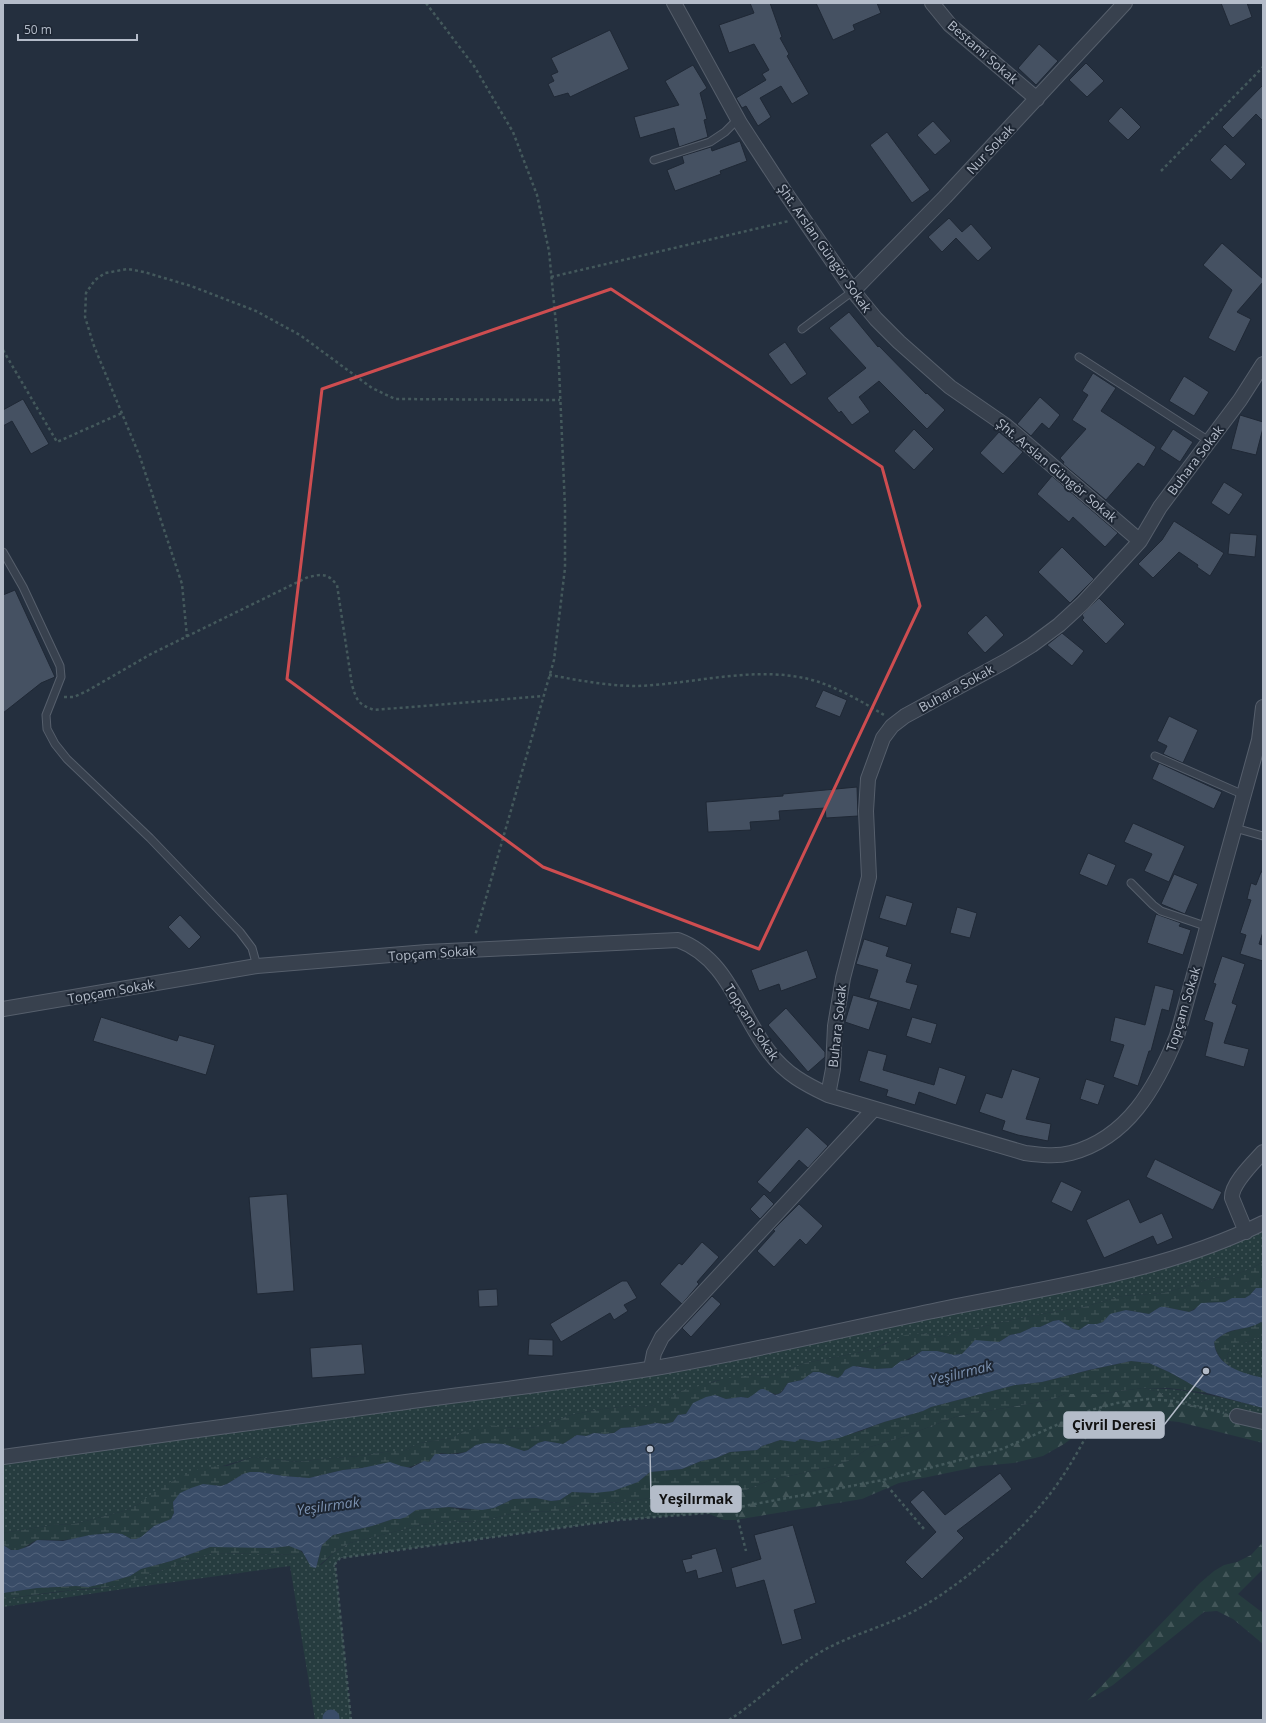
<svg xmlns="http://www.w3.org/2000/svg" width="1266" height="1723" font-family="'Open Sans',sans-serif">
	<defs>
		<pattern id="green-dots" width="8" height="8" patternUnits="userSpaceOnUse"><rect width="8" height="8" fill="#263c3f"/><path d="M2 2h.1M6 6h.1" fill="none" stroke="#435659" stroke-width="1.8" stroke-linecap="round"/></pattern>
		<pattern id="forest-firs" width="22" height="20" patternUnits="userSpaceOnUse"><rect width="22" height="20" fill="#263c3f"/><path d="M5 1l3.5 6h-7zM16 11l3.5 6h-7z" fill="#435659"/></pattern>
		<pattern id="wetland-marsh" width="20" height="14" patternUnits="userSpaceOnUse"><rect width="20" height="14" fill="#263c3f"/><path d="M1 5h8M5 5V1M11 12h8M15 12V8" fill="none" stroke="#435659"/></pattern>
		<pattern id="water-waves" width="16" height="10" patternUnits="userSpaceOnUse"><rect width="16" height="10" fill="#394c67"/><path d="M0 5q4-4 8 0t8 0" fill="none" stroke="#53647b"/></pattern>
	</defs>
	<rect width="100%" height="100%" fill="#242f3e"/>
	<path fill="url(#green-dots)" d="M1263,1223V1262L1250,1269L1231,1276L1213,1278L1164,1293L1122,1296L1084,1307L1035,1315L958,1332L943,1337L922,1333L886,1343L872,1350L805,1363L774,1376L753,1375L715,1381L700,1387L681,1391L657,1405L642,1407L628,1406L595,1410L571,1415L540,1426L525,1429L508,1427L463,1432L452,1438L420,1443L403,1451H391L360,1456L320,1459L299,1462L253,1457L175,1480L139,1504L124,1511L74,1524L52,1525L3,1533V1457L524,1387L1095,1279Z
		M1263,1336V1378L1239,1372L1229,1366L1227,1355L1233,1344L1248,1342Z
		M1143,1388C1186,1388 1221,1397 1263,1408V1422L1173,1401L1159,1392Z
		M700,1495L725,1499L716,1504L707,1513L618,1520L340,1558L335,1564L351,1720H315L290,1566L130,1588L3,1607V1599L75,1590C95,1590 128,1586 145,1576L213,1553L305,1555L306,1560L321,1565L336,1551L350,1543L421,1525L448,1521L478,1522L518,1512L559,1511L577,1505L621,1502L658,1497Z"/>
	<path fill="url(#forest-firs)" d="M1143,1388L1159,1392L1173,1401L1263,1422V1443L1179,1422L1151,1419L1135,1421L1110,1432L1101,1435L1088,1431L1079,1433L1064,1444L1043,1456L1014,1463L981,1466L899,1483L862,1499L735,1520H724L707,1513L716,1504L725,1499L770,1480L831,1467L851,1460L870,1447L900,1438L958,1416L1040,1402L1053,1399L1065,1394H1098Z
		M1263,1542V1569L1238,1594L1263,1613V1644L1233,1619L1217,1611L1204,1612L1113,1685L1087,1701L1200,1583L1214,1571L1224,1565L1237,1562L1251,1555Z"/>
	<path fill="url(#wetland-marsh)" d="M1263,1262V1288L1255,1289L1250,1295L1245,1298H1232L1225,1302L1205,1303L1189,1312L1165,1307H1160L1149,1314L1126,1310L1108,1317L1103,1322L1097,1325L1088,1324L1079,1330L1073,1329L1059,1320L1053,1321L1040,1327H1033L1020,1333L1010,1335L999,1342L967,1350L962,1354L954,1355L937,1351H922L892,1368L875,1369L857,1366L845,1370L842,1375L838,1378L819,1372H813L802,1380L788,1383C782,1389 781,1398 770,1392L754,1395L748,1398L741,1397L726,1399L715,1395L689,1410L686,1414L678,1415L673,1422L665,1424L656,1423L635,1427L621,1428L614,1433L605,1434L594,1433L586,1436L577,1435L563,1444L545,1441L538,1443L528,1450L524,1451L511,1447L476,1445L466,1452L448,1454L441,1453L433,1457L429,1462C415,1460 413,1473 395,1464L343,1470L309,1478L283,1476L259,1472L243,1474L227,1484L221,1486L212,1485L173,1502L174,1513L171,1519C164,1523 157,1525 150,1529C145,1533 142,1539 135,1539C129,1540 126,1535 121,1534C118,1533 115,1533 112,1533C95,1533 80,1539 63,1540C55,1541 47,1539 39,1540C25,1542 22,1559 3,1545V1533L52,1525L74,1524L124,1511L139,1504L160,1487L203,1467L227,1466L253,1457L299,1462L320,1459L360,1456L391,1451H403L420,1443L452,1438L463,1432L488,1425L525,1429L540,1426L571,1415L595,1410L628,1406L642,1407L656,1405L681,1391L728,1378L753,1375L774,1376L805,1363L872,1350L905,1335L922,1333L943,1337L958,1332L1035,1315L1084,1307L1122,1296L1164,1293L1213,1278L1231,1276L1250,1269Z
		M1261,1322L1263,1323V1336L1248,1342L1233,1345L1227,1355L1229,1366C1221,1361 1215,1351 1214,1342C1230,1326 1244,1332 1261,1322Z
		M1131,1361L1149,1363L1169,1372L1207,1393L1169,1388H1143L1098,1394H1065L1053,1399L1040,1402L958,1416L900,1438L870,1447L851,1460L831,1467L770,1480L725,1499L700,1495L658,1497L621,1502L577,1505L559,1511L518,1512L478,1522L448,1521L421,1525L350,1543L336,1551L316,1568L322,1545L333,1535L372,1526L393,1519H400L416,1510L449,1507L462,1510L494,1508L513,1499L536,1498L551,1501L560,1500L572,1492L595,1493L638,1482L650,1472L682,1469L701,1461L716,1458L730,1452L757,1450L762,1446L780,1440L796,1441L800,1439L819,1442L861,1431L884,1422L923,1411L931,1407L1015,1385L1042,1382L1090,1370Z
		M226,1546L272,1548L289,1546L297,1548L305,1555L213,1553L145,1576C124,1589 98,1587 74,1590C50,1592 26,1596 3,1599V1593L37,1588L76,1586L88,1587L102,1584L130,1576L141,1569L171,1561L210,1547Z"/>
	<path fill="url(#water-waves)" d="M1256,1288H1263V1323L1261,1322C1245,1332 1230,1325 1214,1342C1216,1367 1243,1373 1263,1378V1408L1207,1393L1169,1372L1149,1363L1131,1361L1089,1370L1042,1382L1015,1385L931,1407L923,1411L884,1422L839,1438L819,1442L800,1439L795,1442L780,1440L762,1446L757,1450L730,1452L716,1458L701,1461L682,1469L650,1472L638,1482L613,1491L595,1493L572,1492L560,1500L551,1501L536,1498L513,1499L494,1508L482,1510L449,1507L416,1510L406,1517L400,1519H393L372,1526L333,1535L322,1545L316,1568L311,1567L302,1551L289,1546L272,1548L210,1547L171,1561L141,1569L130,1576L102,1584L88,1587L76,1586L37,1588L3,1593V1545L11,1550H18L29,1546L37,1540L63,1541L90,1535L112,1533L122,1534L131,1539H136L141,1537L154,1526L171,1519L174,1513L173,1502L180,1493L191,1488L203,1484L221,1486L227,1484L243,1474L250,1472H259L283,1476L309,1478L343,1470L362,1468L390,1462L401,1466L411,1468L424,1461L429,1462L435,1454H458L466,1452L476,1445L485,1443L504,1444L524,1451L528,1450L538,1443L545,1441L563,1444L577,1435L586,1436L594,1433L605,1434L614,1433L621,1428L635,1427L656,1423L665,1424L673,1422L678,1415L686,1414L693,1403L706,1397L715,1395L726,1399L741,1397L748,1398C763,1390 757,1384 775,1395C784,1393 783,1389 788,1383L802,1380L813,1372H819L838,1378L842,1375L845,1370L853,1366L875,1369L892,1368L901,1361L909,1360L922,1351H937L954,1355L962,1354L975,1340L999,1342L1010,1335L1020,1333L1033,1327H1040L1053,1321L1059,1320L1073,1329L1079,1330L1088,1324H1097L1103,1322L1110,1314L1126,1310L1149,1314L1160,1307H1165L1189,1312L1194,1310L1201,1303L1225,1302L1232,1298H1245L1250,1295Z"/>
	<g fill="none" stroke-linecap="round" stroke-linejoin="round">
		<path stroke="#394c67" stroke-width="17" d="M331,1718V1720"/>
	</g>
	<path fill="#455162" stroke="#1f2835" d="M750,3H770L782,37L780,38L789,54L787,56L809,94L792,104L781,86L760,98L771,117L758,126L746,106L742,108L736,98L766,80L762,74L769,70L754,44L729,53L719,25L754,13Z
		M816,3H877L881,13L853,25L855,30L833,40Z
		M1221,3H1247L1252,17L1230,26Z
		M610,30L629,69L570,97L568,93L554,97L548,84L554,81L551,75L558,72L551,58Z
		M1039,44L1058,61L1036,85L1018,68Z
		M1086,63L1104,81L1087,97L1069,80Z
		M693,65L707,88L700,93L707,119L704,120L708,137L679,147L674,128L640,138L634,117L679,105L665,81Z
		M1263,85V121L1256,114L1233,138L1222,127Z
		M1121,107L1141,127L1128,140L1108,121Z
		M933,121L951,141L935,155L917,135Z
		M887,132L930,190L912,203L870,145Z
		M740,141L747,161L720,171L721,174L675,191L667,170L684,163L682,156L711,147L712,151Z
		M1225,144L1246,164L1231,180L1210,160Z
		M949,218L962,232L971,224L992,248L978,261L956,238L942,252L928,237Z
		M1222,243L1263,279V282L1237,312L1251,319L1235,352L1208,338L1232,290L1203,265Z
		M849,312L878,347L879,346L926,394L927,393L945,410L927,429L879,381L859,397L870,412L852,425L841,411L839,413L827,398L866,368L829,328Z
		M785,342L807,374L791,385L768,354Z
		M1093,373L1116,388L1101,411L1156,447L1144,467L1138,463L1106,500L1063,464L1064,462L1060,458L1086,429L1072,420L1088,395L1082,391Z
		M1184,376L1209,392L1194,416L1169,401Z
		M1040,397L1060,415L1049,429L1042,423L1031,436L1017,424Z
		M23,399L49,444L31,454L12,421L3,426V410Z
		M1240,415L1263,422V428L1256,455L1231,449Z
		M914,429L934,449L914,470L894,451Z
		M1173,429L1193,442L1180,462L1160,449Z
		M999,432L1023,452L1003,474L980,453Z
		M1052,476L1118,533L1105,547L1073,517L1069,522L1037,494Z
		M1224,482L1243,494L1229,515L1211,503Z
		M1174,521L1224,553L1210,576L1197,567L1198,565L1179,552L1153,578L1138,564L1162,540Z
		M1230,533L1257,535L1255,557L1228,554Z
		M1062,547L1094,579L1070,603L1038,572Z
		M15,590L55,677L41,683L3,713V595Z
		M1099,598L1125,624L1106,644L1082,620L1084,618L1082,615Z
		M986,615L1004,635L985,653L967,633Z
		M1062,633L1084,651L1072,666L1047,645Z
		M823,690L847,700L840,717L815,707Z
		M1169,716L1198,730L1183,763L1163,754L1167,746L1157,741Z
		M1159,763L1222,792L1214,809L1152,779Z
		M857,787L858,816L826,818L825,808L779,811L780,820L750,822L751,830L708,832L706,802L783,796V794Z
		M1133,823L1185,846L1169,882L1144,871L1152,854L1124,842Z
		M1088,853L1116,865L1107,886L1079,874Z
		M1261,872H1263V932L1259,944L1263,945V961L1240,954L1246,935L1240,933L1251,900L1247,899L1251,883L1256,885Z
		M1174,874L1198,884L1185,914L1161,904Z
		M886,895L913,903L906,926L879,918Z
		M957,907L977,913L970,938L950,933Z
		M1156,914L1181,923L1179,926L1191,930L1183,955L1147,943Z
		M180,915L201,937L189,949L168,927Z
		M864,939L889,947L886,956L912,964L906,982L918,985L910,1010L869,998L878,970L856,964Z
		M807,950L817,978L781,991L779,984L759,991L751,970Z
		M1222,956L1245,964L1232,1003L1237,1005L1224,1043L1249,1049L1244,1067L1205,1056L1213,1023L1204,1020L1216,984L1213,983Z
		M1155,985L1174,990L1169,1011L1162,1009L1151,1051H1149L1138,1086L1113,1077L1124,1045L1110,1041L1115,1017L1145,1025Z
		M853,995L878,1002L869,1030L845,1022Z
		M786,1008L825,1052V1057L808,1072L768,1025Z
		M101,1017L177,1041L179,1035L215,1045L206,1075L93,1041Z
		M912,1017L937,1024L931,1044L906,1036Z
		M868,1050L887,1055L883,1070L934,1085L939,1067L966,1076L956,1105L919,1092L915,1105L886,1096L888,1090L859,1081Z
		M1012,1069L1040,1078L1026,1119L1051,1124L1048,1141L1018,1135L1002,1130L1005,1121L979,1112L986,1093L1002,1098Z
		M1086,1079L1105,1085L1098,1105L1080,1099Z
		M807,1127L828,1146L808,1168L799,1160L770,1193L757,1182Z
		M1155,1159L1222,1192L1213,1210L1146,1177Z
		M1061,1181L1082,1191L1072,1212L1051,1202Z
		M287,1194L294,1291L257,1294L249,1197Z
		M764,1194L774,1204L760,1219L750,1209Z
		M1129,1199L1140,1223L1162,1213L1173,1238L1157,1245L1153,1236L1104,1258L1086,1220Z
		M799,1204L823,1226L806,1245L800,1239L774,1267L757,1251L775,1231L773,1230Z
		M702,1242L719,1257L697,1282L699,1284L682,1304L660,1284L679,1263L682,1265Z
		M622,1281H627L637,1298L624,1305L628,1311L614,1320L610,1313L561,1342L550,1324Z
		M497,1289L498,1306L479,1307L478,1290Z
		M712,1296L721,1304L691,1337L682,1328Z
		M529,1339L553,1340V1356L528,1355Z
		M362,1344L365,1374L312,1378L310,1348Z
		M1000,1473L1012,1489L957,1531L964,1538L922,1579L905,1562L936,1532L910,1502L923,1490L945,1515Z
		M793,1525L816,1603L794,1610L802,1639L782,1645L764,1580L736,1588L731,1568L761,1559L754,1535Z
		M716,1548L723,1572L698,1579L696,1570L686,1573L682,1560L692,1558L691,1555Z"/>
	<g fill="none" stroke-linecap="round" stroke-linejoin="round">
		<defs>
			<path id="lane" d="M654,160L710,142L725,132L738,119
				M802,329L853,291
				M1079,357L1209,441
				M3,552L23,587L60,666L61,677L46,715L47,729L55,744L67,759L150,838L240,932L252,948L257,966
				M1155,756L1244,795
				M1235,828L1263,836
				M1131,883L1153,905L1161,911L1208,927"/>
			<path id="street" d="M674,3L740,123L787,195L853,291L876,319L899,342L950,387L1005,425L1140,541
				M932,3L950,25L1037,99
				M853,291L945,197L1125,3
				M3,1009L257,966L427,952L678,940C729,959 739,1014 770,1053C786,1074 805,1084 828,1095L1025,1153C1040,1155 1056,1157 1071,1153C1128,1138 1156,1087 1177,1036L1259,740L1263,707
				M828,1095L833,1069L835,1026L843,978L869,877L866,811L868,779L883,738L892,726L905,716L1006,661L1032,645L1059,625L1083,603L1140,541L1160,507L1240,400L1263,364
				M1246,1232L1232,1198C1231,1184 1253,1163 1263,1152
				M651,1368L654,1353L662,1337L874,1109
				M1237,1416L1263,1422
				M3,1457C137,1438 272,1420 406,1402C489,1391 573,1381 655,1368C749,1352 841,1330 933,1311C1045,1287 1160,1274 1263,1223"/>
		</defs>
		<use href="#lane" stroke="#565f6c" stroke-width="9"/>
		<use href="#street" stroke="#565f6c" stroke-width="16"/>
		<path stroke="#44595c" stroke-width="2.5" stroke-dasharray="3 3" stroke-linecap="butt" d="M426,3L474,66L513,132L537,195L549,251L558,345L565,507V568L554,660L475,936
			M1161,171L1263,67
			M551,277L789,221
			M3,350L57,442L122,413
			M187,637L182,584L140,457L94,346L85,317L86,293L95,280L105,273L128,269L144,272L191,286L256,311L300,335L372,388L395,399L560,400
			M549,675C578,680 607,686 637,686C696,684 758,664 816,681C840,689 863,702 884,715
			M64,697H74L87,691L151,654L308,577C323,574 327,573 337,585L352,685C357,701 358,704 374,710L543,696
			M883,1481L924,1529
			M735,1508L746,1551
			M351,1720L335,1564L340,1558L618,1520L707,1513L883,1480L1002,1449L1091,1410L1117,1403L1148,1399L1173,1401L1224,1413
			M729,1720C758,1701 782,1677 811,1658C843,1636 884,1628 918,1609C963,1584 1014,1539 1046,1499C1068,1472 1085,1439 1101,1408"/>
		<use href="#lane" stroke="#38414e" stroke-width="7"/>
		<use href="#street" stroke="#38414e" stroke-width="14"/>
	</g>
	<path fill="none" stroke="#ce4d50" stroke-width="3" stroke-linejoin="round" d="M611,289L882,467L920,606L759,949L543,867L287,679L322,389Z"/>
	<g text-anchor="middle" stroke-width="4" stroke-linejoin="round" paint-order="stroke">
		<g font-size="13" fill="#b4bcc9" stroke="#1d2633">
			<text transform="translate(983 52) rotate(41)" y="5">Bestami Sokak</text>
			<text transform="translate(990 149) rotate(-47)" y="5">Nur Sokak</text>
			<text transform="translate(825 248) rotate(55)" y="5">Şht. Arslan Güngör Sokak</text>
			<text transform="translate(1195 460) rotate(-53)" y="5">Buhara Sokak</text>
			<text transform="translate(1057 470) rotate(40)" y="5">Şht. Arslan Güngör Sokak</text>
			<text transform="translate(956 688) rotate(-29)" y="5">Buhara Sokak</text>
			<text transform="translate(432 953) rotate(-4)" y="5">Topçam Sokak</text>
			<text transform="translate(111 991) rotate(-10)" y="5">Topçam Sokak</text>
			<text transform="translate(1183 1009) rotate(-73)" y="5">Topçam Sokak</text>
			<text transform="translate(752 1022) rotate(57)" y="5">Topçam Sokak</text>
			<text transform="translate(837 1026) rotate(-84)" y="5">Buhara Sokak</text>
		</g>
		<g font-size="14" font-style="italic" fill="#7c92b1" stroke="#1d2633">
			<text transform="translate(961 1373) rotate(-14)" y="5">Yeşilırmak</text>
			<text transform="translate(328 1506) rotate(-8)" y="5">Yeşilırmak</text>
		</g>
	</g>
	<path fill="none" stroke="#b4bcc9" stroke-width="1.5" d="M1206 1371L1164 1425M650 1449L651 1499"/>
	<g fill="#b4bcc9" stroke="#1d2633" stroke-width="1.5">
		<circle cx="1206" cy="1371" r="4"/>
		<circle cx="650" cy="1449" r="4"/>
	</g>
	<g fill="#b4bcc9" stroke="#b4bcc9" stroke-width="1.5">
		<rect x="1064" y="1412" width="100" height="26" rx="4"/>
		<rect x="651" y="1486" width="90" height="26" rx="4"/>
	</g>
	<g font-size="14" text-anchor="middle" font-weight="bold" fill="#111">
		<text x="1114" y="1430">Çivril Deresi</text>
		<text x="696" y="1504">Yeşilırmak</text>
	</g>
	<rect width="1266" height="1723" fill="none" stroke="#b4bcc9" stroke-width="8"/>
	<path d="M18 34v6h119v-6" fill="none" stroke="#b4bcc9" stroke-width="2"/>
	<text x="24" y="34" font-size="12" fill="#b4bcc9" stroke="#1d2633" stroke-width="3" paint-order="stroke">50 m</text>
</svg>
